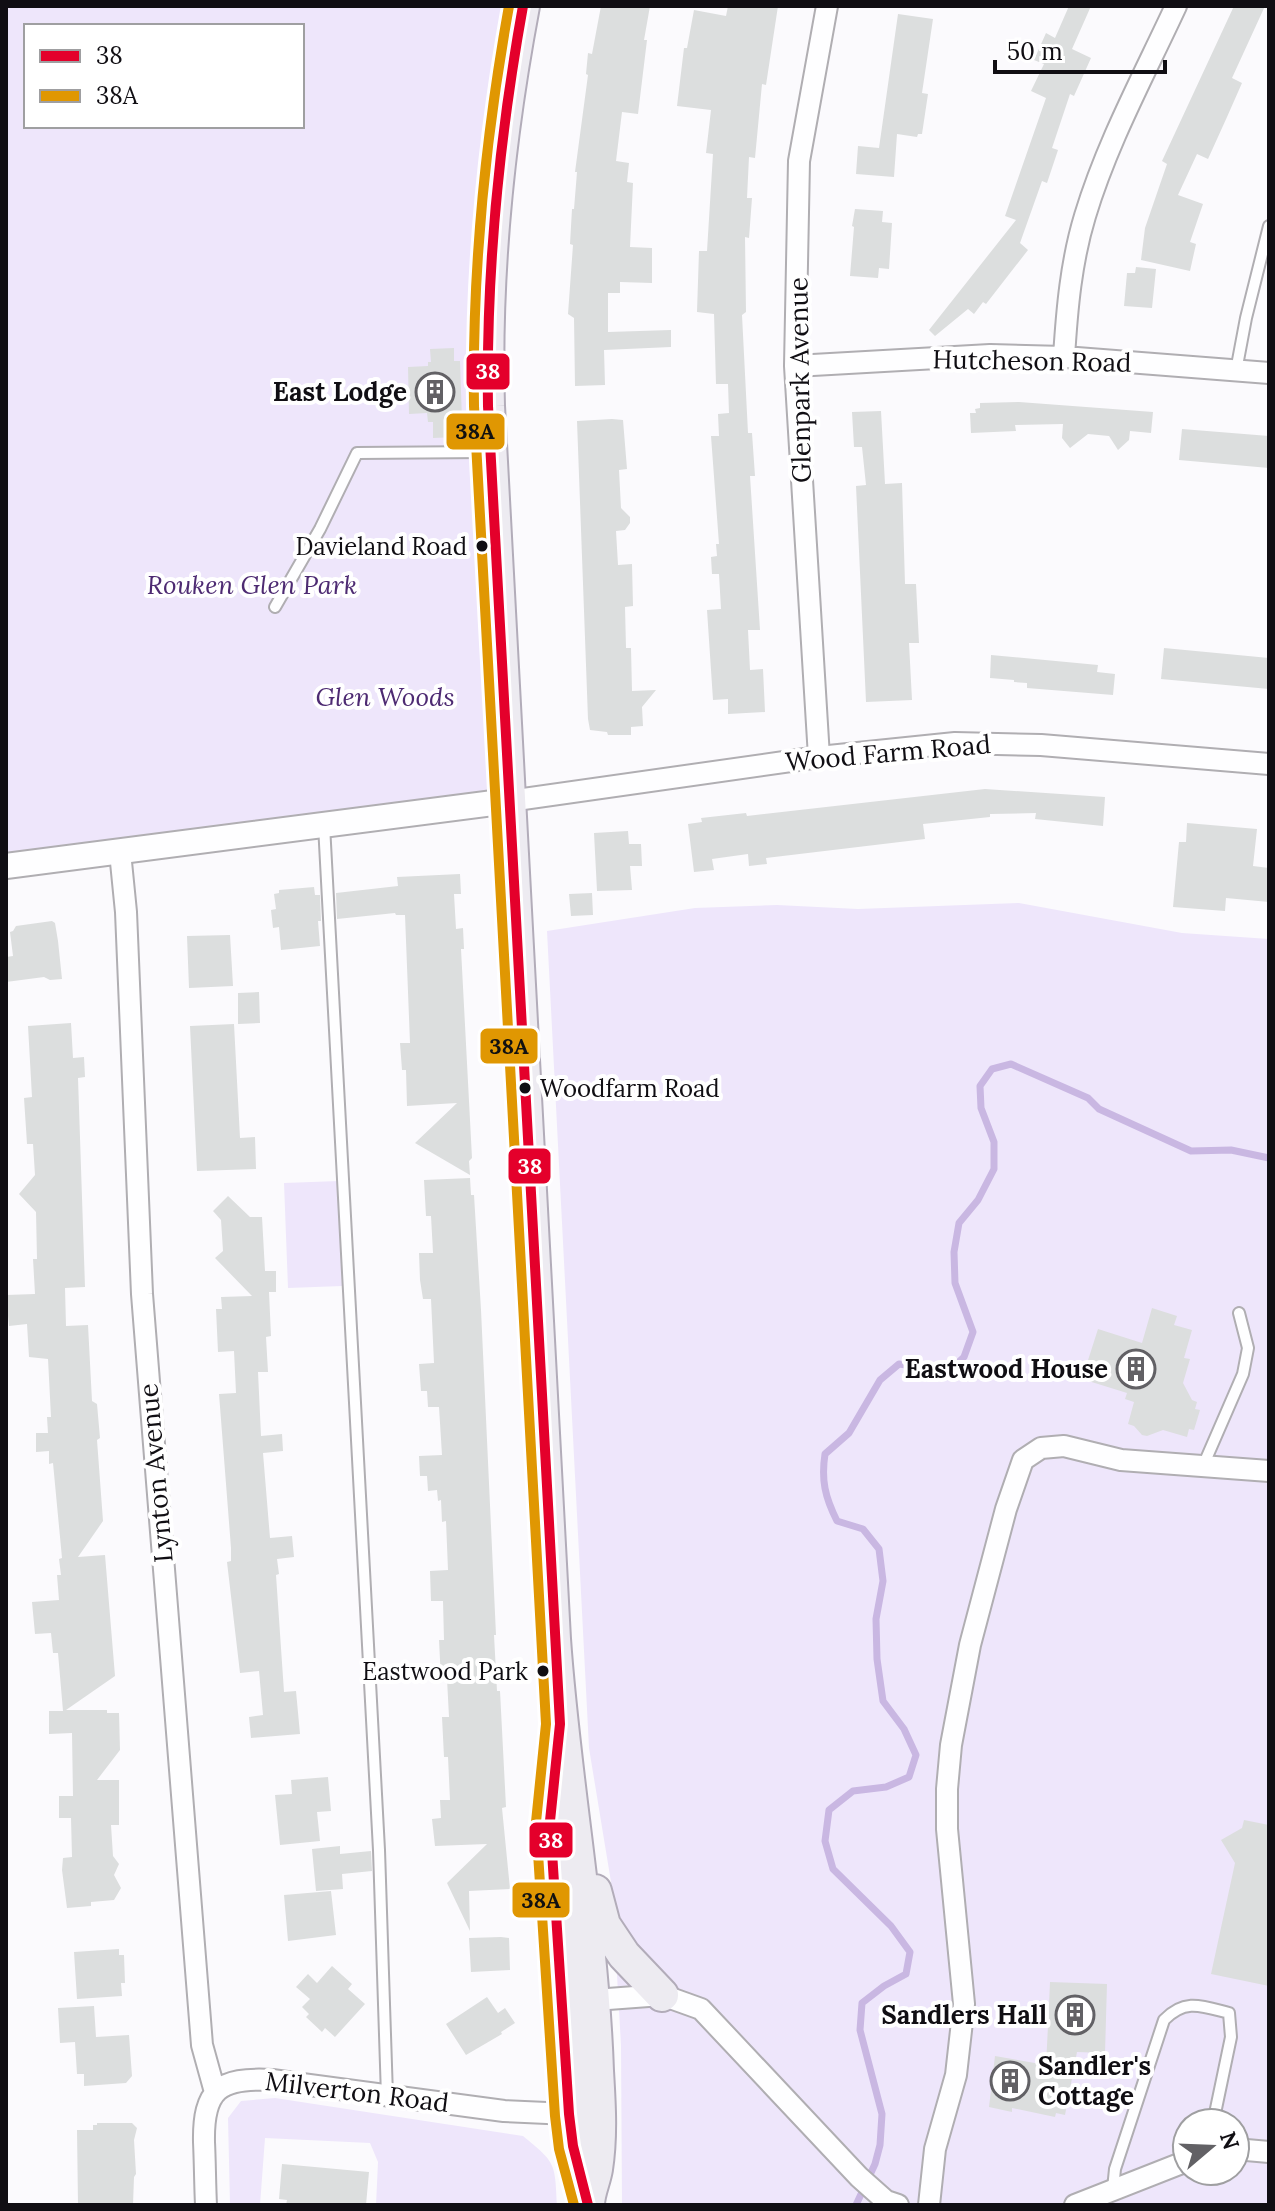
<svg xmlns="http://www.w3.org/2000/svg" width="1275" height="2211" font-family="Lora,serif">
	<rect width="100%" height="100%" fill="#fbfafd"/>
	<path fill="#eee6fb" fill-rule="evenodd" d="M6,6H523L497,174L509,801L6,866ZM26,26H302V126H26Z
		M1019,903L1182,933L1269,939V2205H622L621,2045L612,1888L589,1748L547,931L695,908L777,905L858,909ZM1187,2123H1235V2171H1187Z
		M339,1181L342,1286L288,1288L284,1183Z
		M275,2098L523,2136C556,2163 555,2163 557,2205H376L378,2162L370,2143L265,2138L260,2205H230L228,2118L241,2101Z"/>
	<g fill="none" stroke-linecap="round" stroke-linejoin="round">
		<path stroke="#c9b7e2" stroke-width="7" d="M856,2205L875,2164L880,2145L882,2114L860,2030L862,2003L884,1986L906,1974L910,1952L891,1926L833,1869L825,1841L829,1810L853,1791L886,1787L909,1777L916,1755L904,1729L883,1701L877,1659L876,1619L883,1581L879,1549L863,1529L837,1521C825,1497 821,1480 825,1454L849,1433L880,1380L899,1364L949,1371L964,1357L973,1332L955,1283L954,1252L959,1223L978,1200L994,1169V1142L981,1108L980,1086L992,1069L1011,1064L1088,1098L1099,1109L1191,1151L1231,1150L1269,1158"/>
	</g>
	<path fill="#dcdede" d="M601,6H650L644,40H647L638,114L622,112L616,161L629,163L627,182L633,183L630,247L652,248V283L620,282V293H608V332L671,330V347L604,350L605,385L575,386L574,318L568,314L573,245L570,244L572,209H574L577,172H575L588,75L586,74L588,53L592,54Z
		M728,6H778L766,85L762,84L755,158L749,157L747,198H752L749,238L745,237L746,312L742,315L748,433H752L755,476H750L760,630H748L750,670L763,669L765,712L728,714V699L713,700L707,610L721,609L719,574H712L711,557L717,556L716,544H719L711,436H719L718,414L729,413L728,384H716L714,314L697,312L699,251H707L713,154L706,153L711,110L677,106L684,48H687L694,10L726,16Z
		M1069,6H1091L1072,49L1091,58L1074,96L1070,94L1052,148L1058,150L1047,183L1042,181L1020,243L1028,250L986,304L983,302L974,314L968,309L935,336L929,330L1016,220L1005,216L1046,98L1031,91L1044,64L1034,60L1046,33L1055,38Z
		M1234,6H1265L1232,78L1242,83L1227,117L1208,159L1197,154L1178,195L1203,204L1190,242L1196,244L1190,271L1141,260L1145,228L1167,164L1162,161Z
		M898,14L933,19L922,93L928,94L922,134H918L917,137L897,134L894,177L856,174L858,146L879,148Z
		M855,209L883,211L882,222L892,223L889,269L879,268L878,278L850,276L854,227L852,226Z
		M1136,267L1156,269L1152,308L1124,306L1127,273H1135Z
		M454,348V361H460L462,421L456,422L457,437L433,438V422H428L427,413L409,414L408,367L428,366V362H431L430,349Z
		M1019,402L1153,412L1151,433L1130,431L1129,440L1118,450L1109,436L1088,434L1070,448L1062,438L1063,424L1015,425L1016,431L971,433L970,413H976L975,409L980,408V403Z
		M881,411L885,484L902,483L905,584H916L919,643H909L912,700L866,702L856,486L866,485L862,447H854L852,412Z
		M612,419L623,420L627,469L619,470L621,508L630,517V523L625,530L616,531L618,565L632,564L633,606L625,607L626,648H631L632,691L656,690L642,707L643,726L631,727V735H608L607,732L590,730L588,719L577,421Z
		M1182,429L1269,436V468L1179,460Z
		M1164,648L1269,658V689L1161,679Z
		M991,655L1098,665L1097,672L1115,674L1113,695L1027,688V683L1014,682V680L990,678Z
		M985,789L1105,797L1103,826L1035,819L1036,813L990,814V817L923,824L925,839L766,858L767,864L749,866L748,854L712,859L714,870L694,872L688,824L702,822L701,818L746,813L747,816Z
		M1187,823L1257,829L1253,866L1269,868V902L1226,898L1225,911L1173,907L1179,842H1186Z
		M628,831L629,844H641L642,866H630L632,890L597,891L594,833Z
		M460,874L461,894H454L456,929L463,928L464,949H461L472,1158L469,1161L470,1175L415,1143L457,1103L407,1106L406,1070H402L400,1043H410L405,915H396L395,913L337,919L336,893L398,886L397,877Z
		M314,887L315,895H320L321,921H318L320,946L281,950L279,927L273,928L271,910L276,909L274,894L279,893V890Z
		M592,893L593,915L571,916L569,894Z
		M52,921L55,923L58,941L62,979L50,980L44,977L6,982V957L13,956L10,932L13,931L16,926Z
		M230,935L233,986L189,988L187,936Z
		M259,992L260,1023L238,1024V993Z
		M71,1023L73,1058L84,1057L85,1077L78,1078L85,1287L65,1288L66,1326L88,1325L92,1401L97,1404L100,1438L97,1440L103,1521L78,1557L105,1555L115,1676L66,1710H107V1713H119L120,1750L97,1780H119V1825H111L113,1856L119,1864L114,1875L121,1888L114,1900L91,1902V1906L67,1908L62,1870L63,1858L72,1857L71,1818H59V1796H73L72,1733L49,1734V1711H63L58,1653H53L51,1633L35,1634L32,1602L59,1600L57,1575H61L59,1559L62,1558L53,1463L49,1464V1451L36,1452V1433H48L47,1417H51L48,1359L29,1357L27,1324L9,1326L6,1295L35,1294L33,1259H37L36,1212L19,1194L35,1175L33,1144H27L24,1098L32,1097L28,1026Z
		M234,1024L240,1138L255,1137L256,1169L197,1171L190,1026Z
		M470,1178L471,1195H474L481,1310L496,1635H494L497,1691H500L506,1807L502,1808L510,1889L469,1891L470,1931L447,1883L487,1844L435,1846L432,1819L441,1818L440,1800H450L448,1757H444L442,1717H449L447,1679L441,1680L439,1640H444L443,1601H431L430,1571L448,1570L446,1521L442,1522L441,1500L438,1501L437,1490L428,1491L427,1476H420L419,1456L442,1455L439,1407H428L427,1391H421L419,1364L434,1363L431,1299H423L420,1280L419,1253H433L431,1216H426L424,1180Z
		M228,1196L250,1217H262L265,1271H276V1292H269L271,1336L266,1337L268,1372H258L261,1436L282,1434L283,1451L263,1453L270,1538L292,1536L294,1557L277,1559L279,1574L276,1575L284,1692L296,1691L300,1734L251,1738L249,1717L263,1715L259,1671L240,1673L227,1562L231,1561V1548L219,1394L236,1393L234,1351L218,1352L216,1309H222L221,1297L252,1296L215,1258L223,1251L221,1220L213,1211Z
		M1152,1308L1177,1316L1174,1325L1192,1330L1184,1358L1190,1359L1183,1383L1192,1400L1197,1402L1195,1409L1200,1410L1194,1430L1189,1429L1187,1437L1163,1430L1147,1436L1142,1435L1134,1426L1128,1424L1134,1402L1125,1399L1127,1393L1082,1379L1098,1329L1142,1343Z
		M328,1777L331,1811L317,1812L320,1841L280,1845L275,1795L292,1794L291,1780Z
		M1244,1820L1269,1825V1986L1211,1974L1235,1863L1221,1840L1242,1828Z
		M340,1846V1854L371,1851L372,1871L342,1874L343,1889L316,1891L312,1849Z
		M331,1891L336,1935L288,1941L284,1895Z
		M501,1937L509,1938L510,1970L471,1972L469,1938Z
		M119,1949V1955H124L125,1983H121L122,1996L77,1999L74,1952Z
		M332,1966L352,1984L348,1989L365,2004L335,2037L325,2028L322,2032L306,2017L309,2014L302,2007L310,1999L296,1987L308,1974L317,1983Z
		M1050,1982L1107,1984L1105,2053L1077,2052L1065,2115L1056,2113L1055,2117L1012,2108V2112L989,2107L995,2056L1046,2065L1048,2026H1044V2004L1049,2005Z
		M487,1997L498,2013L505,2008L515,2023L501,2032L502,2034L466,2055L446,2024Z
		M94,2006L96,2037L129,2035L132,2076L126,2083L84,2086V2074H77L75,2042L60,2043L58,2008Z
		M97,2123H132L137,2128L134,2140L136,2174L134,2177L133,2205H78L77,2130H93V2125H97Z
		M282,2164L369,2172L366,2205H286L287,2200L279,2199Z"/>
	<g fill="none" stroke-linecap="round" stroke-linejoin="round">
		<defs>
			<path id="service" d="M1236,371L1246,318L1269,226
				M275,607L320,529L357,453L485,452
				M324,825L379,1850L387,2096
				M1203,1466L1243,1374L1248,1348L1239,1313
				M1113,2189L1115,2169L1164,2020C1185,1998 1202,2006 1229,2013L1231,2037L1213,2123"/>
			<path id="minor" d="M1064,357C1067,309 1071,262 1085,216C1107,143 1144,75 1176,6
				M795,366L990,355L1064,357L1269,373
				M819,757L795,366L799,161L827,6
				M509,801L819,757L955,743L1041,745L1269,764
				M120,852L126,912L142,1294L202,2045L215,2092
				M581,2001L662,1995L701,2009L859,2177L886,2201L898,2205
				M1235,2149L1269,2152
				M206,2205C205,2184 205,2163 204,2142C203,2090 219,2077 272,2080L504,2111L569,2114
				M929,2205L935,2149L956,2075L964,2004L947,1829V1789L951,1745L970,1645L1006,1509L1023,1460L1041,1448L1064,1446L1121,1460L1269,1471
				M1075,2205L1187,2161"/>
			<path id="tertiary" d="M6,866L509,801"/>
			<path id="primary" d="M523,6C498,138 484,271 488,406L554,1639C564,1783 592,1926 597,2071C599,2104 601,2137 596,2169C594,2181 588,2193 588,2205
				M553,1777L550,1821L569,2114L573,2146L587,2196
				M595,1891L604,1925L624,1955L662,1995"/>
		</defs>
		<use href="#service" stroke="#b0aeb2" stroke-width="14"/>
		<use href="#minor" stroke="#b0aeb2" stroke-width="24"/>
		<use href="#tertiary" stroke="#b0aeb2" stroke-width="28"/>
		<use href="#primary" stroke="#b2acb9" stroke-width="36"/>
		<use href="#service" stroke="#fefeff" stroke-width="10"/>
		<use href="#minor" stroke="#fefeff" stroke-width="20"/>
		<use href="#tertiary" stroke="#fefeff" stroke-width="24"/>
		<use href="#primary" stroke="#edebf1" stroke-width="32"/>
		<defs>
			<path id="bus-1" d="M523,6C499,139 486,271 488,406L560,1724L550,1821L569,2114L573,2146L588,2205"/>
			<path id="bus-2" d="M509,6C485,139 472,271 474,406L546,1724L536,1822L555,2116L559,2149L574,2205"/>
		</defs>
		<use href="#bus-1" stroke="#fff" stroke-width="16"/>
		<use href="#bus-2" stroke="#fff" stroke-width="16"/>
		<use href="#bus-1" stroke="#e4002b" stroke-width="10"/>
		<use href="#bus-2" stroke="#e09702" stroke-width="10"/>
	</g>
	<defs>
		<symbol id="building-ring" viewBox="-11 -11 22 22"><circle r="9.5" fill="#fff" stroke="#626165" stroke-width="1.5"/><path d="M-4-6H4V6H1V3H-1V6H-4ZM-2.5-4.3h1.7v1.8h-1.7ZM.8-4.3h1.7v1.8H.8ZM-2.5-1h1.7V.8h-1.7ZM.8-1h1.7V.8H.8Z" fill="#626165"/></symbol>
	</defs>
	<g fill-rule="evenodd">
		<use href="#building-ring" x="413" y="370" width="44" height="44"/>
		<use href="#building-ring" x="1114" y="1347" width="44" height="44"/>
		<use href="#building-ring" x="1053" y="1993" width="44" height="44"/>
		<use href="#building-ring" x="988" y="2059" width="44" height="44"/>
	</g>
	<g fill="#100e13" stroke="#fff" stroke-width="3">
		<circle cx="482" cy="546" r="7"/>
		<circle cx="525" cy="1088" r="7"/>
		<circle cx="543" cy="1671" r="7"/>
	</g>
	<g text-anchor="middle" stroke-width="8" stroke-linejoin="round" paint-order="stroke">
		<g font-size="24" fill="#100e13" stroke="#fff" text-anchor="end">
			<text x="467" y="555">Davieland Road</text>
			<text x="540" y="1097" text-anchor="start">Woodfarm Road</text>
			<text x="528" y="1680">Eastwood Park</text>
		</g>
		<g font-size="26" fill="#100e13" stroke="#fff">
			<text transform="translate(1032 361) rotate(1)" y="9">Hutcheson Road</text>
			<text transform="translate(800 380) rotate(-91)" y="9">Glenpark Avenue</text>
			<text transform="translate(888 753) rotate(-5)" y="9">Wood Farm Road</text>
			<text transform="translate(156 1473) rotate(-95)" y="9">Lynton Avenue</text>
			<text transform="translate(357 2092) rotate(7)" y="9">Milverton Road</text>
		</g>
		<g font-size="26" font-weight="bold" fill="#100e13" stroke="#fff" text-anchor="end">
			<text x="407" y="401">East Lodge</text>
			<text x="1108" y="1378">Eastwood House</text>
			<text x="1047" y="2024">Sandlers Hall</text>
			<text x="1038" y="2075" text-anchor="start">Sandler's<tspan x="1038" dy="30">Cottage</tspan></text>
		</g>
		<g font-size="26" font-style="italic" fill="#4d2a72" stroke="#fff">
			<text x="252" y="594">Rouken Glen Park</text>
			<text x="385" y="706">Glen Woods</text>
		</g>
	</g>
	<g stroke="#fff" stroke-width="3">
		<rect x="465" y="352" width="46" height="39" rx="8" fill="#e4002b"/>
		<rect x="445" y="412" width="61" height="39" rx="8" fill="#e09702"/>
		<rect x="479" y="1027" width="60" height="38" rx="8" fill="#e09702"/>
		<rect x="507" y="1147" width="45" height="38" rx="8" fill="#e4002b"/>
		<rect x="528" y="1821" width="46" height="38" rx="8" fill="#e4002b"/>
		<rect x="511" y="1881" width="60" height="38" rx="8" fill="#e09702"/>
	</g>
	<g font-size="22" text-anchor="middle" font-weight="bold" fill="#fff">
		<text x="488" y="379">38</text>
		<text x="530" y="1174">38</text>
		<text x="551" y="1848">38</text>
	</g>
	<g font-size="22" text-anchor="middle" font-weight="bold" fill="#111">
		<text x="475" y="439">38A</text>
		<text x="509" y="1054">38A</text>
		<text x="541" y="1908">38A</text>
	</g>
	<rect width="1275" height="2211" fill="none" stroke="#100e13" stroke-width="16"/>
	<rect x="24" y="24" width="280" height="104" fill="#ffffff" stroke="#9f9fa1" stroke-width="2"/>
	<rect x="40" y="50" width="40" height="12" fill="#e4002b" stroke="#9f9fa1" stroke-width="2"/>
	<text x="96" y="64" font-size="24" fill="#100e13">38</text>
	<rect x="40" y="90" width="40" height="12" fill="#e09702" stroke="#9f9fa1" stroke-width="2"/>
	<text x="96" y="104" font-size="24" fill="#100e13">38A</text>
	<g transform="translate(1211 2147) rotate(71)"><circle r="38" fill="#ffffff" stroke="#9f9fa1" stroke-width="2"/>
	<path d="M0-6L14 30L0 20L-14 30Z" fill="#626165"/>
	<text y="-12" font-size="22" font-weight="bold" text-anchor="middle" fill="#100e13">N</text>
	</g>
	<path d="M995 60v12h170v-12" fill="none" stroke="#100e13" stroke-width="4"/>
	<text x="1007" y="60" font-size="24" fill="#100e13" stroke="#ffffff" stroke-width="6" paint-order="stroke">50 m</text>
</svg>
